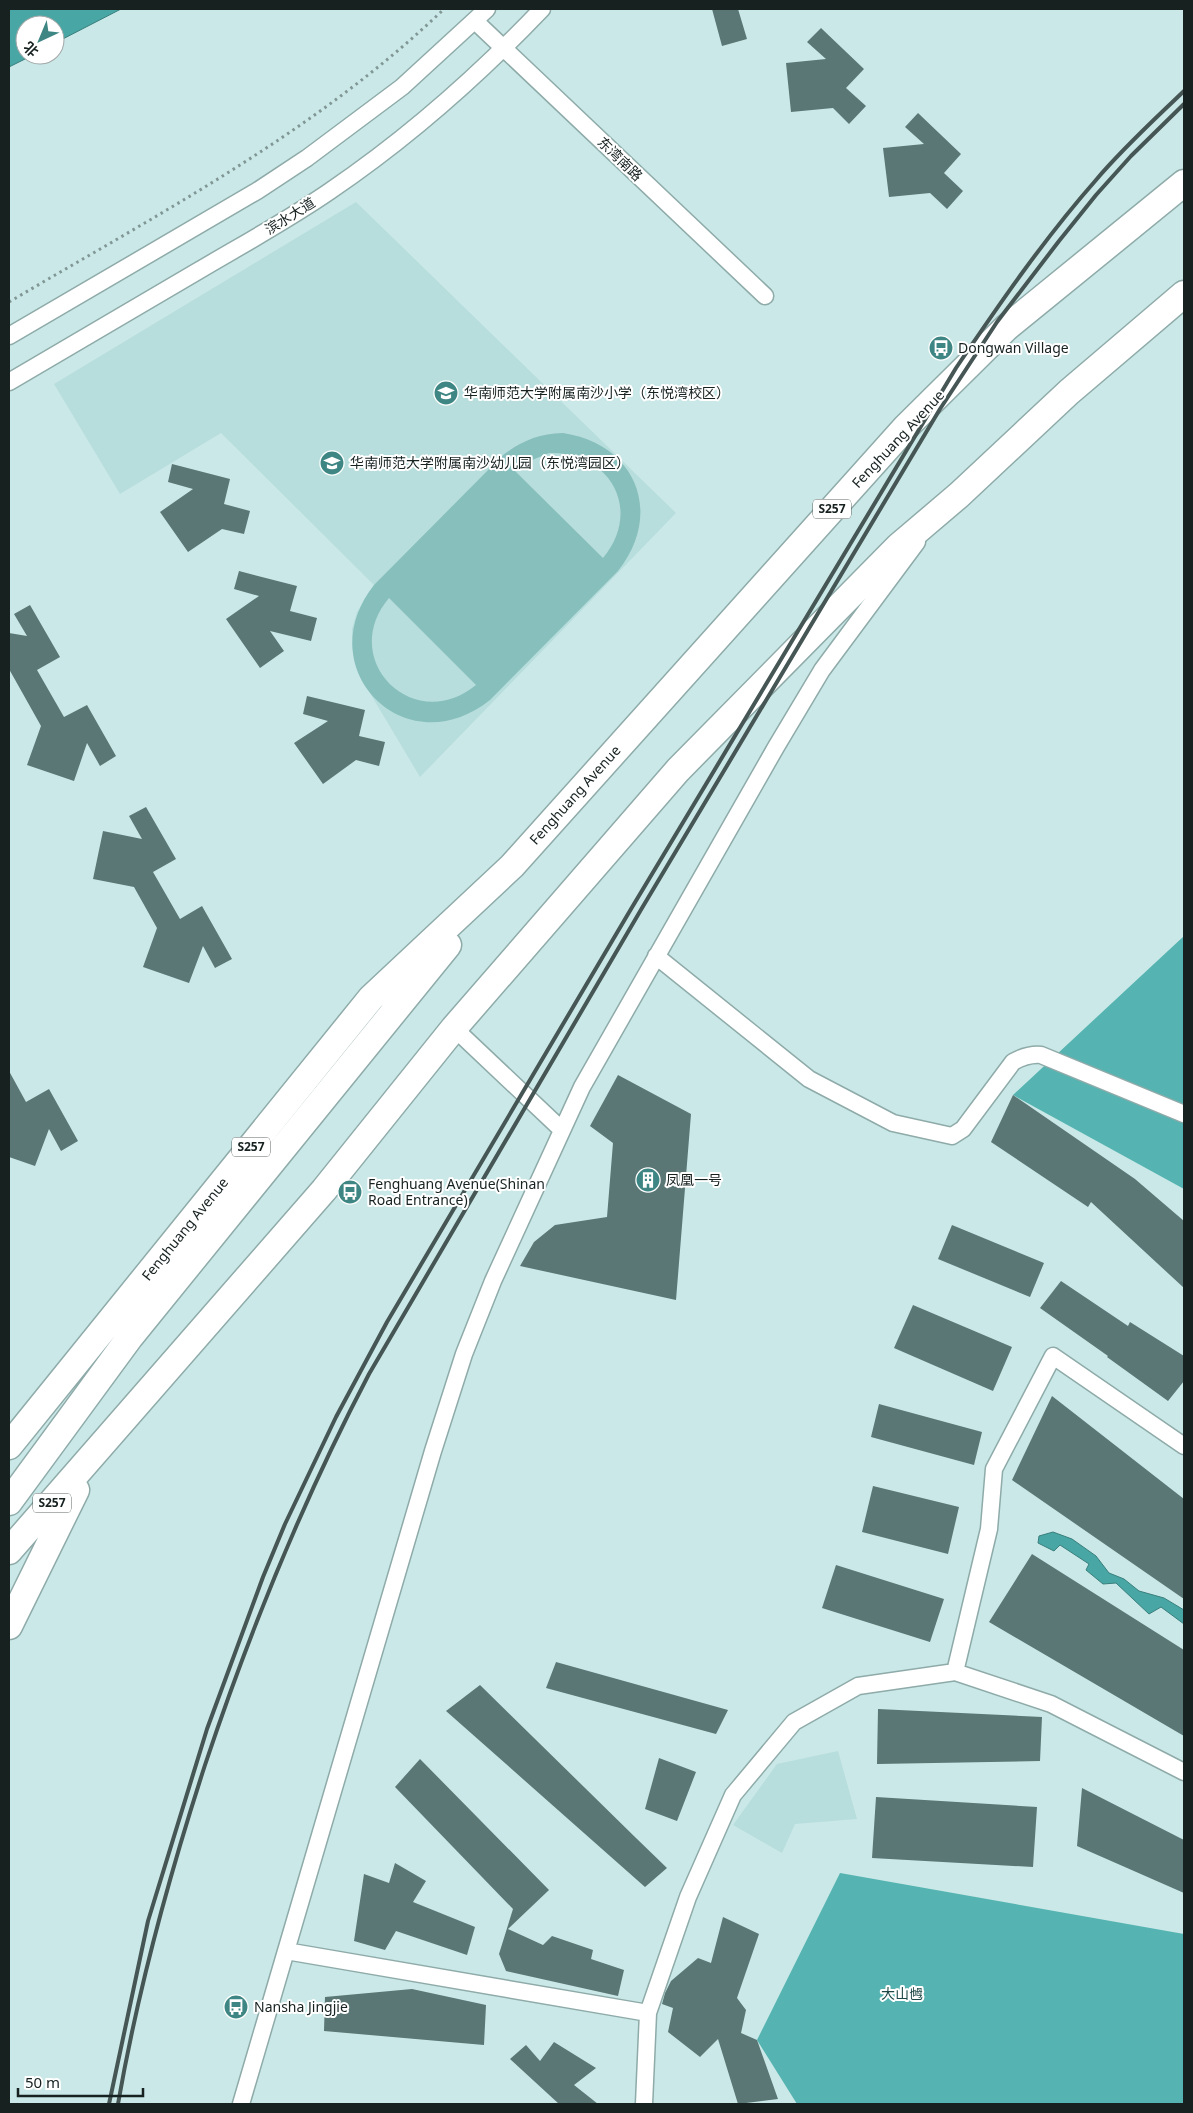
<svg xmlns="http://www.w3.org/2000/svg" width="1193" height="2113" font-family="'Noto Sans','Noto Sans SC',sans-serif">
	<rect width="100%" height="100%" fill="#cae8e7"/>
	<path fill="#b7dedc" d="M356,202L676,513L420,777L361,678L355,663L352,646V629L357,612L374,585L221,433L120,494L54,384Z
		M838,1751L857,1819L795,1824L782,1853L733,1825L777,1764Z"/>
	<path fill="#87bfbd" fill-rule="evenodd" d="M563,433C636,444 664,513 618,571L490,700C406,767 308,669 374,585L502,456C521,441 538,434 563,433ZM549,453C610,451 643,510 603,558L515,471L525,463ZM389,598L476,685C414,736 337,660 389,598Z"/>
	<path fill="#55b4b1" d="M1184,936V1189L1013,1095Z
		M840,1873L1184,1934V2104H797L757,2040Z"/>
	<path fill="#48a7a5" stroke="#397f7d" d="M9,9H121L55,43V25H25V55H33L9,67Z
		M1053,1532L1072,1539L1096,1556L1109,1573L1124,1579L1139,1591L1164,1598L1184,1610V1624L1161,1607L1149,1614L1116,1583L1103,1584L1086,1570L1089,1564L1060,1545L1054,1551L1038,1543L1039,1536Z"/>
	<path fill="#5a7675" d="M712,9H738L747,39L722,46Z
		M821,28L864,69L846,88L866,106L849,124L833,108L791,112L786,63L826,59L807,42Z
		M918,113L961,154L944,173L963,191L947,209L930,193L889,197L883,148L924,144L905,127Z
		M172,464L230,479L224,504L250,511L244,534L222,529L188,552L160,512L193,489L168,482Z
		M239,571L297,586L290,611L317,618L311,641L270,631L284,651L260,668L226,619L259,596L234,589Z
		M30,605L60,657L37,670L64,717L87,705L116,756L100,766L87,743L74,781L27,765L41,726L9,669V633L27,636L14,614Z
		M307,696L365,710L359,736L385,742L379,766L356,760L323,784L294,743L328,721L303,714Z
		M146,807L176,859L153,872L180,919L202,906L232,959L215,968L203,946L189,983L143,967L157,928L134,887L93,879L103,831L142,839L129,816Z
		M9,1071L26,1102L49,1089L78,1141L61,1151L49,1129L35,1166L9,1157Z
		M618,1075L691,1114L676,1300L520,1266L534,1242L555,1225L607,1217L613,1143L590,1126Z
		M1013,1095L1135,1179L1184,1221V1288L1091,1202L1088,1207L991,1142Z
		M952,1225L1044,1263L1030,1297L938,1259Z
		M1061,1281L1128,1326L1130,1322L1184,1356V1381L1168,1401L1107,1357L1108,1356L1040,1308Z
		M913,1305L1012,1347L993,1391L894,1348Z
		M1052,1396L1184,1499V1599L1012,1480Z
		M879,1404L982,1432L974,1465L871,1437Z
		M873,1486L959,1507L948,1554L862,1532Z
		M1032,1554L1184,1650V1736L989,1622Z
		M836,1565L944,1599L930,1642L822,1608Z
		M556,1662L728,1710L716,1734L546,1688Z
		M480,1685L636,1838L667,1868L645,1887L446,1711Z
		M878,1709L1042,1717L1040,1761L877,1764Z
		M659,1758L696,1772L677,1821L645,1809Z
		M420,1759L549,1890L508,1929L543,1945L552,1936L593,1950L591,1959L624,1970L618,1996L506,1971L499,1954L513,1909L395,1787Z
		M1082,1788L1184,1840V1893L1077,1846Z
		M876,1797L1037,1807L1033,1867L872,1858Z
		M395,1863L426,1881L413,1902L475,1927L467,1955L396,1931L385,1950L354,1941L364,1874L389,1883Z
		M723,1917L759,1934L737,1998L746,2010L741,2033L757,2040L778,2099L738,2104L718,2039L700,2057L668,2032L673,2008L662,2004L665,1993L671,1981L698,1958L711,1963Z
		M412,1989L486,2005L484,2045L324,2031L325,1997Z
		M554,2042L596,2068L574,2085L598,2104H559L510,2059L526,2045L540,2061Z"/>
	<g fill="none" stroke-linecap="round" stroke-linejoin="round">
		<defs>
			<path id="minor" d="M475,21L765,296
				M9,336L257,191L307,158L402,87L487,9
				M9,382C72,345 135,308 198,271C242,245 288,220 330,191C408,138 478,76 542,9
				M656,956L809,1079L893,1123L952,1136L963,1129L1013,1062C1022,1057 1030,1054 1041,1055L1184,1114
				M454,1028L562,1130
				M955,1672L989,1529L994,1469L1053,1356L1184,1446
				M286,1951L648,2013
				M241,2104L433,1451L464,1354L493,1281L582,1087L776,747L822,670L917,542
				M644,2104L648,2013L688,1897L733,1795L794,1722L858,1686L955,1672L1051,1704L1184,1772"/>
			<path id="primary" d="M9,1446L371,998L512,866L906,427L1006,328L1184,183
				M9,1502L130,1337L448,945
				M9,1551L324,1190L454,1028L678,770L899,546L959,495L1069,392L1184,294
				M9,1626L76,1490"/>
		</defs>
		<use href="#minor" stroke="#8eaba9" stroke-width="19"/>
		<use href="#primary" stroke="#8eaba9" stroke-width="29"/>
		<path stroke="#819796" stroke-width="3" stroke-dasharray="2.5 4" stroke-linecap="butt" d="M9,302C160,213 317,131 444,9"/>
		<use href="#minor" stroke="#fff" stroke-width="16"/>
		<use href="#primary" stroke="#fff" stroke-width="26"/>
		<path stroke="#465655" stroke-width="4" d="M109,2104L148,1921L207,1729L263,1577L285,1524L336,1417L387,1322L631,909L956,368C1000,303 1044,239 1096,180C1123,148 1154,120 1184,91
			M118,2104C138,1989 169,1876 205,1765C250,1630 303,1500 369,1374L642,908L940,409L997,322L1059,241L1096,195L1131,156L1184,104"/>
	</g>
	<defs>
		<symbol id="bus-disc" viewBox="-11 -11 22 22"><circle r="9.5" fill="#3e8684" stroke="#fff"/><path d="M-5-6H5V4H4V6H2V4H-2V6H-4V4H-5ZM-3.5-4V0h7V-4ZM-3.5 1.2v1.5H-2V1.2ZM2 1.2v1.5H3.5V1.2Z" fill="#fff"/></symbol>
		<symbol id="school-disc" viewBox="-11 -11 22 22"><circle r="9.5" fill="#3e8684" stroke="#fff"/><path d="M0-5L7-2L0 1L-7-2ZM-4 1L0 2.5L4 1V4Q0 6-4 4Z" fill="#fff"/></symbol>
		<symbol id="building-disc" viewBox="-11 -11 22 22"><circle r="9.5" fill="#3e8684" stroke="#fff"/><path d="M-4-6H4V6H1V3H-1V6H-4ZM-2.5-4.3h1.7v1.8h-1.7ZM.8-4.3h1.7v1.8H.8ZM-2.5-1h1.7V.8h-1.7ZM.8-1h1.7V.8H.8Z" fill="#fff"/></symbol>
	</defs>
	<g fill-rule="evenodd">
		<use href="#bus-disc" x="927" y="334" width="28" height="28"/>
		<use href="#school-disc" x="432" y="379" width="28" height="28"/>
		<use href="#school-disc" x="318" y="449" width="28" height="28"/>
		<use href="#building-disc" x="634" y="1166" width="28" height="28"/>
		<use href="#bus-disc" x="336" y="1178" width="28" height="28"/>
		<use href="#bus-disc" x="222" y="1993" width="28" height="28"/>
	</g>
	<g text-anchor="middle" stroke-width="4" stroke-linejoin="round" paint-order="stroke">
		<g fill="#fff" stroke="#5c6463" stroke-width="1">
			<rect x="813" y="499.5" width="38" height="19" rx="4"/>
			<rect x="232" y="1137.5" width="38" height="19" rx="4"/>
			<rect x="33" y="1493.5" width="38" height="19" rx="4"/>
		</g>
		<g font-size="12" font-weight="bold" fill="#162120">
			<text x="832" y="513">S257</text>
			<text x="251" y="1151">S257</text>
			<text x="52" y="1507">S257</text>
		</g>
		<g font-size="14" fill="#162120" stroke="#fff">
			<text transform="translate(620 159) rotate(44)" y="5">东湾南路</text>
			<text transform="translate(290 216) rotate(-32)" y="5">滨水大道</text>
			<text transform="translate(898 439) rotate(-47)" y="5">Fenghuang Avenue</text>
			<text transform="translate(575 795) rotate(-48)" y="5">Fenghuang Avenue</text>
			<text transform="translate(185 1229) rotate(-51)" y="5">Fenghuang Avenue</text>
		</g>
		<g font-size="14" fill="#162120" stroke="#fff" text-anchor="start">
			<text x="958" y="353">Dongwan Village</text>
			<text x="464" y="398">华南师范大学附属南沙小学（东悦湾校区）</text>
			<text x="350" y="468">华南师范大学附属南沙幼儿园（东悦湾园区）</text>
			<text x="666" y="1185">凤凰一号</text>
			<text x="368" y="1189">Fenghuang Avenue(Shinan<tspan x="368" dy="16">Road Entrance)</tspan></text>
			<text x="254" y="2012">Nansha Jingjie</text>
		</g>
		<g font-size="14" fill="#1d4847" stroke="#fff">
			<text x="902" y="1999">大山乸</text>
		</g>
	</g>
	<rect width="1193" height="2113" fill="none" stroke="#162120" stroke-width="20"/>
	<g transform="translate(40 40) rotate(224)"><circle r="24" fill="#ffffff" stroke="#a2a6a6"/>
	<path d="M0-4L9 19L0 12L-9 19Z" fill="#3e8684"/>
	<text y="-8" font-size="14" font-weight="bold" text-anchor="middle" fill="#162120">北</text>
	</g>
	<path d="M18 2088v8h125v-8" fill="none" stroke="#162120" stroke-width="2.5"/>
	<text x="25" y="2088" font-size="15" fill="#162120" stroke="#ffffff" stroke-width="4" paint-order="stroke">50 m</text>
</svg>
